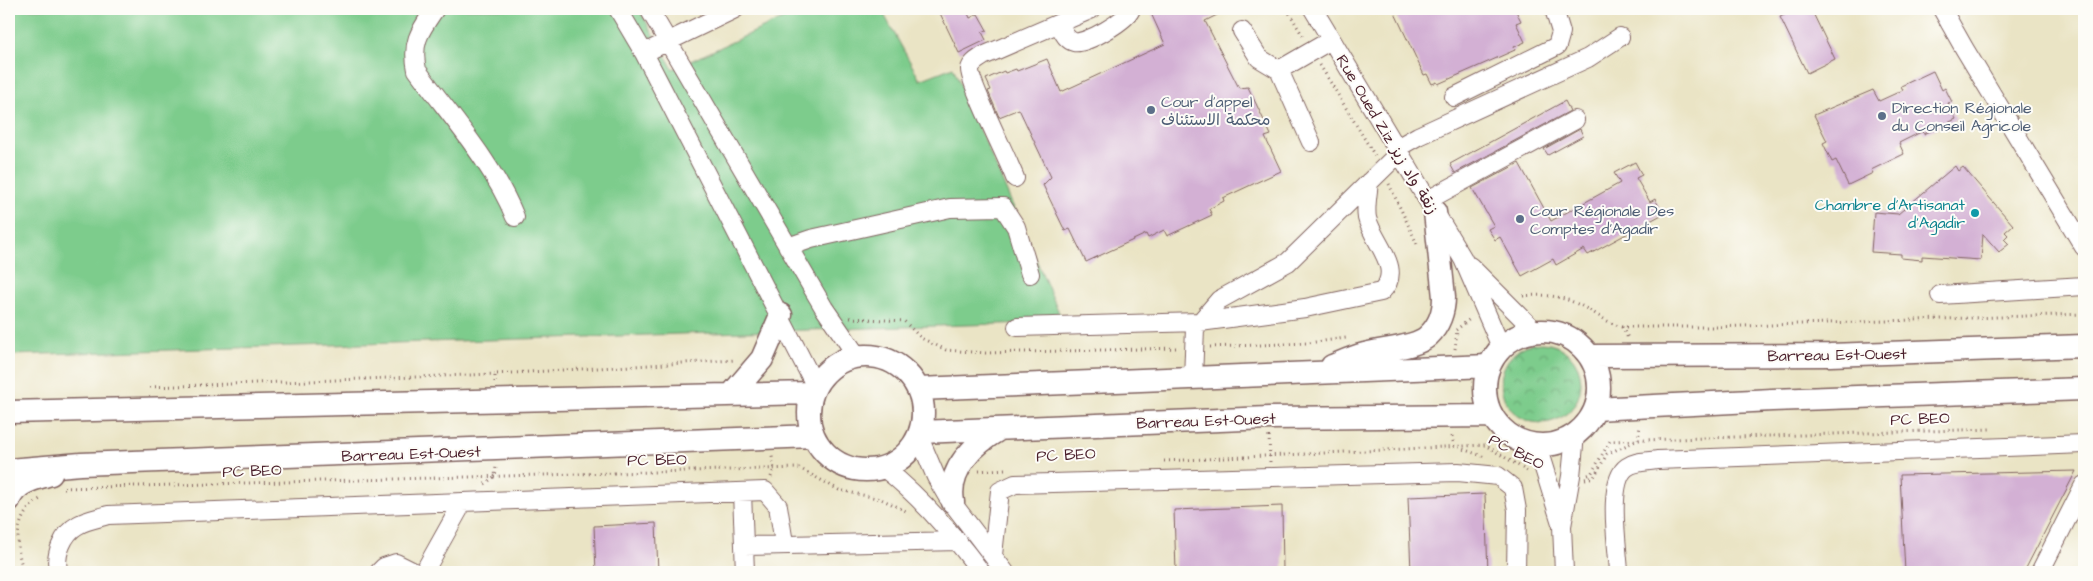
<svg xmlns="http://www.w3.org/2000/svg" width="2093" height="581" font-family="'Architects Daughter','Playpen Sans Arabic',sans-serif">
	<defs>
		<pattern id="park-crowns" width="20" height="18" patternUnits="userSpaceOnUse" patternTransform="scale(1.25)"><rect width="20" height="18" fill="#7dcc8c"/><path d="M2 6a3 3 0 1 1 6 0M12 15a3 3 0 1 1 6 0" fill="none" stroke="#68a573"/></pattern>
	</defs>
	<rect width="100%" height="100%" fill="#fdfcf7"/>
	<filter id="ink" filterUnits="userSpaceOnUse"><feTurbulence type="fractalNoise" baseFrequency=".02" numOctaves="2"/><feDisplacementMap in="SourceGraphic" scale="10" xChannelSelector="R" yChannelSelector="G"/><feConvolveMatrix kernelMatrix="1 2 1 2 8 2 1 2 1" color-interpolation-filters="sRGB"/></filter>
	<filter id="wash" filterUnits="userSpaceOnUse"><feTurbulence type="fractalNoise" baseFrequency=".0096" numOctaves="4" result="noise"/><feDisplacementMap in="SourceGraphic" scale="20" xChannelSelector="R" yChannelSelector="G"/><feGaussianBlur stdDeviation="1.12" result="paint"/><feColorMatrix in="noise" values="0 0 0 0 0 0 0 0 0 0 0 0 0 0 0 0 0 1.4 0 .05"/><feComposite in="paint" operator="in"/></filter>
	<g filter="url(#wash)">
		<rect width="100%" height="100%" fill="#eae4c5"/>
		<path fill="#7dcc8c" stroke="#64765c" d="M9,9H639L673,69L804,9H881L920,80L953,67L1063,322L12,355L9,354Z"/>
		<path fill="url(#park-crowns)" stroke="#64765c" d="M1501 383a40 40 0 1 1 80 0a40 40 0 1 1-80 0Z"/>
		<g id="blocks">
			<path fill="#d3b0d4" d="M938,9H966L970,18L978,14L987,30L982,32L986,40L959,53Z
				M1149,9H1229L1205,21L1239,88L1248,87L1271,135L1265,137L1281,171L1223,198L1224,201L1209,209L1212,215L1167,236L1164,230L1148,238L1146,234L1086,262L1070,229L1065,231L1043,185L1051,177L1019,109L999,117L988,91L991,90L986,79L1004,71L1005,73L1016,69L1017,71L1047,59L1061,92L1165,44Z
				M1393,9H1515L1521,21L1516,23L1525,42L1514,47L1515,50L1438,84L1437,82L1432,84L1427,74L1424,75Z
				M1797,9H1811L1835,59L1807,73L1780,17Z
				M1933,71L1942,90L1945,88L1952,102L1948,103L1956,119L1924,134L1923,131L1899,143L1904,154L1871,170L1873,173L1848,185L1836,160L1832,162L1823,143L1827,141L1814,115L1873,90L1879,101L1903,90L1901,86Z
				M1565,101L1570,111L1455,173L1450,164Z
				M1580,129L1583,136L1548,155L1544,149Z
				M1635,162L1642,175L1636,178L1650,202L1655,199L1663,214L1588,255L1584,249L1556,265L1553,259L1522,276L1500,237L1495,240L1488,229L1494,226L1472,188L1519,163L1551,221L1620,183L1614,173Z
				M1955,166L1958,171L1963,167L2013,225L2005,232L2008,235L2004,239L2009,244L1999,252L1983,234L1981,260L1922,256V260L1901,258V254L1871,252L1874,212L1898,214Z
				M2076,471L2024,572H1905L1900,475Z
				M1485,494L1488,572H1411L1408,497Z
				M1282,506L1283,572H1176L1174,510Z
				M656,523L658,572H596L594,526Z"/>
		</g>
	</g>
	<g filter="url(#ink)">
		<use href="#blocks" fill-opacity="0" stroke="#826461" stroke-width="1"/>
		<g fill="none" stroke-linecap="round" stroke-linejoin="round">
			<defs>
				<path id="minor" d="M435,9C420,31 411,42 417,70C451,117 493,163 515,217
					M618,9L644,53L815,385
					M649,9L824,308L857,356
					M1313,9L1463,259L1501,347
					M1942,9L1964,48L2084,247
					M1059,25C1063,32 1066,40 1074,42C1085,45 1128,20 1131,9
					M1242,31L1259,58L1279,70
					M644,53L735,9
					M1454,97L1557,46L1561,32L1554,9
					M1311,142L1279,70L1331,40
					M1397,148L1418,136L1588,58L1620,37
					M1015,178C1008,159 969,82 970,69C971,63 979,59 983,56L1092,9
					M1428,200L1575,120
					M788,247L811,239L950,208L1003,207L1016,227L1030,274
					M1470,266L1535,331
					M1940,295L2084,286
					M1017,327L1200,322L1305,308L1381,292C1405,269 1373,243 1367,218C1365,207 1368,193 1369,182
					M1193,378L1195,328L1219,300L1288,262L1400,152
					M919,437L936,477L947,496L1005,572
					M1537,446L1561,523
					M884,468C922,498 952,533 981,572
					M742,492L745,572
					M744,546L958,541
					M993,555L1000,491L1015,484L1458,472L1498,476L1513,488L1517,510L1516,572
					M59,572C53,557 63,533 78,525C86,520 99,518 108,515L765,491L778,506L784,543
					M379,572L384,567L396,563L414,572
					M424,572L463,502
					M1564,572L1562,526L1571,476L1575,435
					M1619,572C1618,549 1606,481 1627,467C1635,461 1647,462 1657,460L2084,444
					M2040,572L2084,485"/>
				<path id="major" d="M1485 388a57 57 0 1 1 114 0a57 57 0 1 1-114 0Z
					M809 413a57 57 0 1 1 114 0a57 57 0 1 1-114 0Z
					M1590,356L1830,355L2084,346
					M1332,366C1342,362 1353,357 1365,354C1381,349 1416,348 1428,336C1439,326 1444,311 1444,297L1435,212
					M918,389L1488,366
					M732,394L762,359L781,315
					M1595,409L1772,400L2084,389
					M9,412L812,393
					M921,432L1269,418L1491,416
					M9,470L81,464L813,436
					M9,500C16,482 35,479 51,474
					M953,502C947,469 974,444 1000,429"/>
			</defs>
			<use href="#minor" stroke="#826461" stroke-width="20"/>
			<use href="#major" stroke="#826461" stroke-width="25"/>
			<path stroke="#826461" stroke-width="3" stroke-dasharray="1 4" stroke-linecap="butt" d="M1287,9L1304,38
				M1320,65L1375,156
				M1389,184L1418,246
				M1523,296C1551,293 1570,298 1594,313C1604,319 1611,324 1622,327H1714L2084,314
				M850,318L904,321L921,338L946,350L986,353L1179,348
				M1622,327L1628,338
				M1456,330L1471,318
				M1210,347L1308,343L1346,338
				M1455,349L1457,330
				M495,382V374L735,360
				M150,387L495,374
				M1269,436L1270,462
				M1452,436L1454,446L1485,457
				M1164,461L1485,445L1527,471
				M979,471L1005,469
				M1588,475L1591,474L1610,441L1992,429
				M771,477L774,469L772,456
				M1585,479L1594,477L1607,454L1638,440L1640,426
				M485,484L495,476L496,466
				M64,488L799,468L839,490L881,499L906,511
				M24,572C14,545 14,513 42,498"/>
			<use href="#minor" stroke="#fff" stroke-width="18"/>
			<use href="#major" stroke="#fff" stroke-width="22"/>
		</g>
	</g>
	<g fill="#5c6f8a" stroke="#fdfcf7" stroke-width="2">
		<circle cx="1151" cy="110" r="5"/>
		<circle cx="1882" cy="116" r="5"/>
		<circle cx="1520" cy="219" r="5"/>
	</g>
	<circle fill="#0f9aa8" stroke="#fdfcf7" stroke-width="2" cx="1975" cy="213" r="5"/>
	<g text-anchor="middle" stroke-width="4" stroke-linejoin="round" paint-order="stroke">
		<g font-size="16" fill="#4e5e75" stroke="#fdfcf7" text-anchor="start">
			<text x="1161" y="107">Cour d'appel<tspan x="1161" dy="18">محكمة الاستئناف</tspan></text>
			<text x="1892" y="113">Direction Régionale<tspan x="1892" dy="18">du Conseil Agricole</tspan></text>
			<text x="1530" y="216">Cour Régionale Des<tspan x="1530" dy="18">Comptes d'Agadir</tspan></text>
		</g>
		<g font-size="16" fill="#4a1f2b" stroke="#fdfcf7">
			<text transform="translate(1388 134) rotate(59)" y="6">Rue Oued Ziz زنقة واد زيز</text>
			<text transform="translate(1837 354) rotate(-1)" y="6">Barreau Est-Ouest</text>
			<text transform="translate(1920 418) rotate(-2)" y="6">PC BEO</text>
			<text transform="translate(1206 420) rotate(-2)" y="6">Barreau Est-Ouest</text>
			<text transform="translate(1517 451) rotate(27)" y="6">PC BEO</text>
			<text transform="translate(411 453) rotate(-2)" y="6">Barreau Est-Ouest</text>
			<text transform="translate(1066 454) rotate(-3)" y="6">PC BEO</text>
			<text transform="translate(657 459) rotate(-1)" y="6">PC BEO</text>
			<text transform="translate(252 470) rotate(-2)" y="6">PC BEO</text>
		</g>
		<g font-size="16" fill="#0d838f" stroke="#fdfcf7" text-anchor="end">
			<text x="1965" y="210">Chambre d'Artisanat<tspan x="1965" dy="18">d'Agadir</tspan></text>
		</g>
	</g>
	<rect width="2093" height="581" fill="none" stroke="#fdfcf7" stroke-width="30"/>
</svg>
